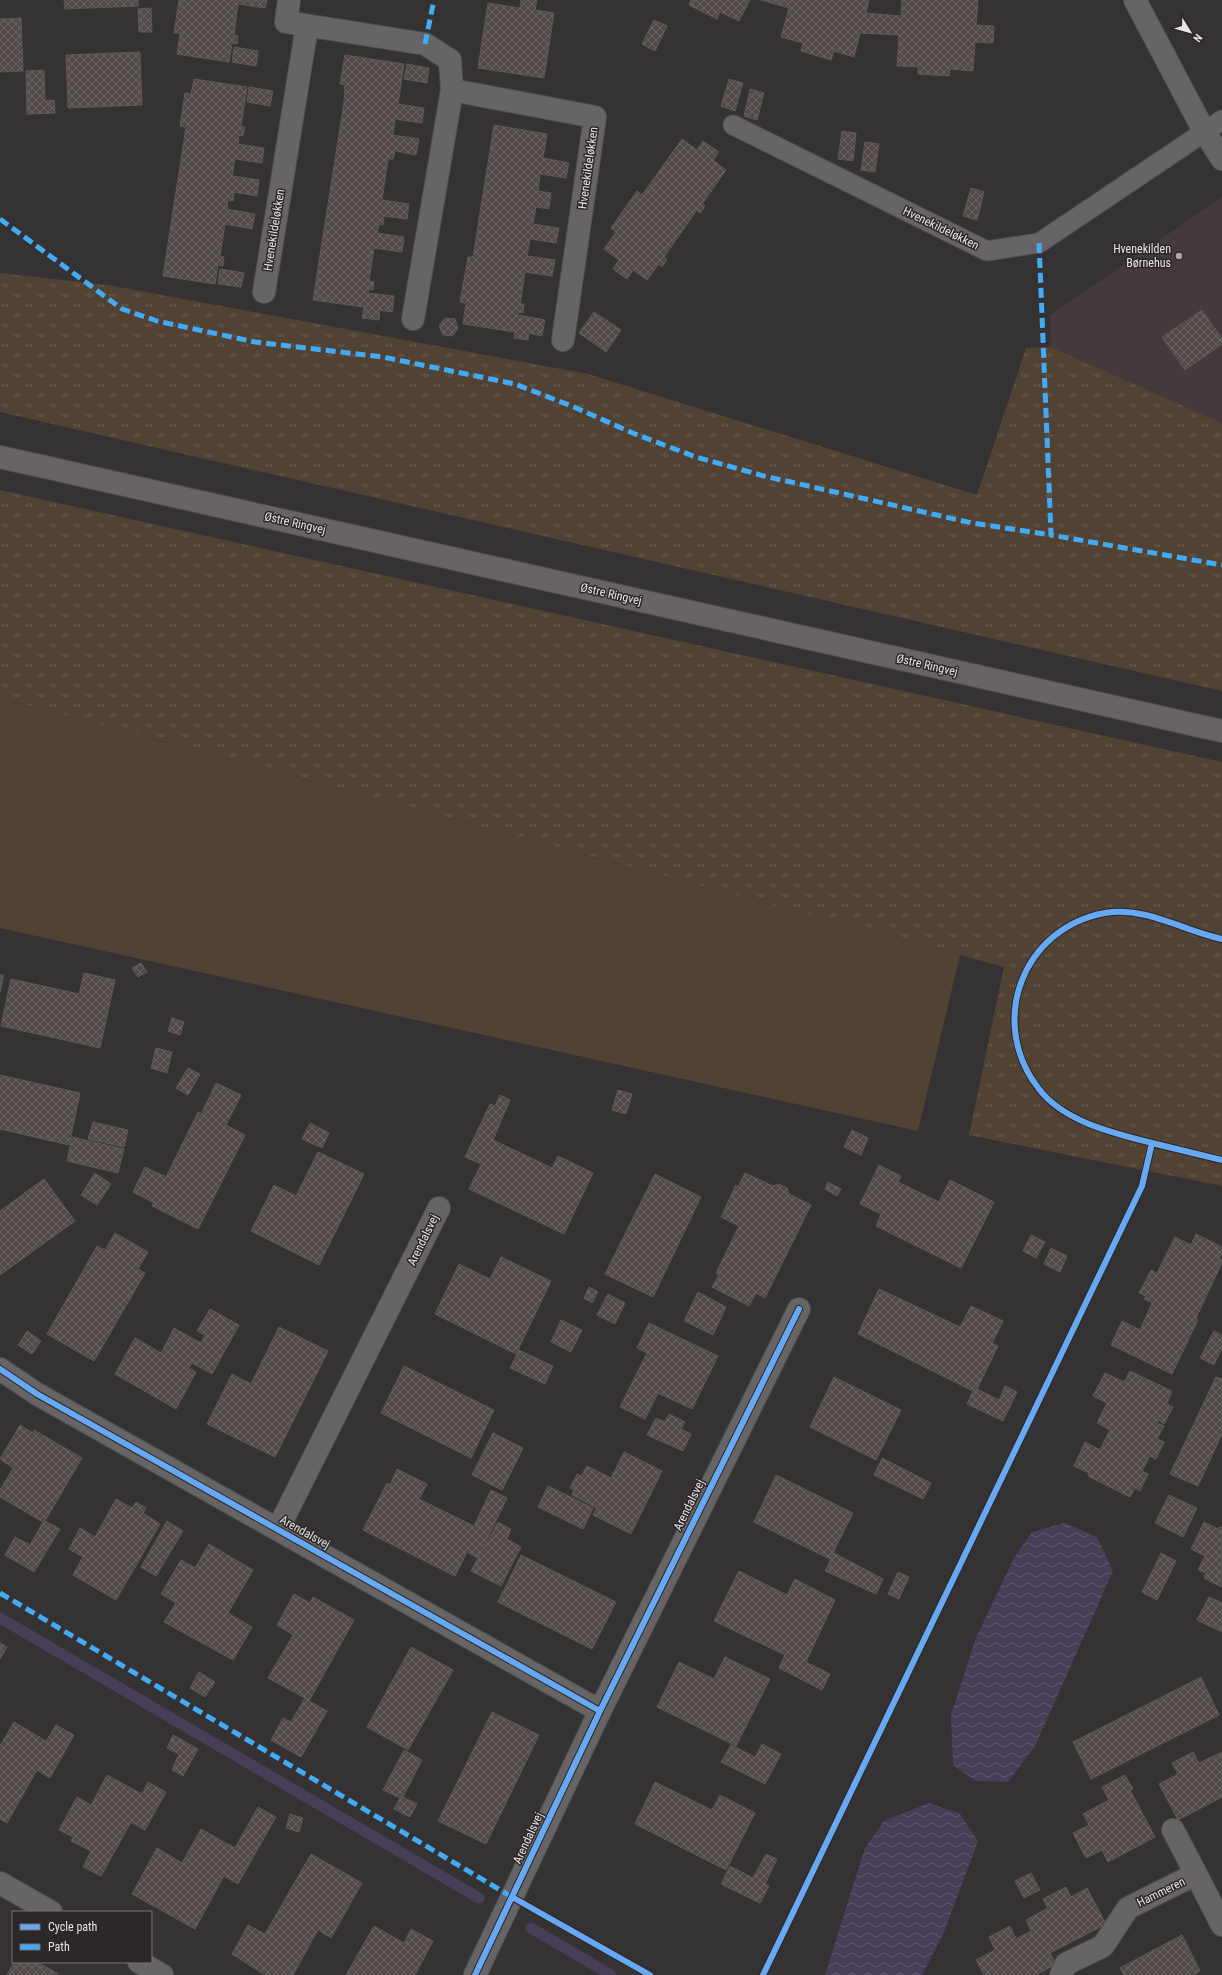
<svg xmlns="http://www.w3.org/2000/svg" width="1222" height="1975" font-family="'Roboto Condensed',sans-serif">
	<defs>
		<pattern id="grass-tufts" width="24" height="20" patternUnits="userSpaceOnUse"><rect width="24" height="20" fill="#514234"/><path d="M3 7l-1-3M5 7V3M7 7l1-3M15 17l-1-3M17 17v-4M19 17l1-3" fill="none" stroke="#6a5d51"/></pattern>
		<pattern id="water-waves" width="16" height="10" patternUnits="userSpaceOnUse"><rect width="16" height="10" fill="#483e58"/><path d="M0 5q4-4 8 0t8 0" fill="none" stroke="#625a70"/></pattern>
		<pattern id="building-cross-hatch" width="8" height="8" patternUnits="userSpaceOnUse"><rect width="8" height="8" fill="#534b4a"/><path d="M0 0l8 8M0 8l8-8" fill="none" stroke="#6c6564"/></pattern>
	</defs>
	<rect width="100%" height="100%" fill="#353233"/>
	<path fill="#44393c" d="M1222,197V423L1051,347L1050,315Z"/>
	<path fill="url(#grass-tufts)" d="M0,273L108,285L588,374L977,495L1026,348L1051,347L1222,423V691L0,412Z
		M0,490L1222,762V1186L969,1135L1004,967L0,698Z"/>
	<path fill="#514234" d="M0,698L960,955L918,1131L0,928Z"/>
	<path fill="url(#water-waves)" d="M1065,1523L1097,1537L1113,1571L1035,1746L1008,1782L976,1781L953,1765L951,1715L976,1638L1014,1558L1032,1532Z
		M929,1803L960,1814L978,1841L944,1932L922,1975H825L865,1848L884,1821Z"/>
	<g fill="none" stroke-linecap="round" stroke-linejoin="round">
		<path stroke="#483e58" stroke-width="11" d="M0,1618L479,1898
			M531,1928L611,1975"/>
	</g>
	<path fill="url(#building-cross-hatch)" stroke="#5b5858" d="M64,0H138V6L65,9Z
		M179,0H267L265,8L238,4L234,35L238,36L237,44L232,43L229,62L177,54L180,33H174Z
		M521,0H537L535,10L554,13L544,78L478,68L488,3L520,8Z
		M691,0H750L739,21L720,12L717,19L689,5Z
		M761,0H869L866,13L901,16L902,0H978L976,25L994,26L993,43L975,42L973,71L950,69L949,76L918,74V67L897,66L899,35L860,33L854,57L834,51L831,60L801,51L803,43L781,37L789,8Z
		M151,8L152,32H139L138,9Z
		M21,18L23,71L0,72V19Z
		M654,20L667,26L655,51L642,44Z
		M234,47L258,51L256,66L232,62Z
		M140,52L142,105L68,108L66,55Z
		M345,55L404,64L398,104L424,108L422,123L395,119L393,135L419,139L416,155L395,151L393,159H388L382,200L409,204L407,219L384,216L383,225L379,224L377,233L404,237L402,252L374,248L369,281L374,282L373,290L369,289L368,293L394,296L392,312L380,310L379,320L362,318L364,307L313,300L344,102L345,85L340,84Z
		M407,64L429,68L427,83L404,79Z
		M44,70L45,101L54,100L55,113L27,114L26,71Z
		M194,79L247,87L241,126L245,127L243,136L239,135L238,144L264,148L262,163L235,159L232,176L259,180L257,196L234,192L233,201L228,200L227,209L255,214L252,229L225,224L220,256L224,257L223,266L218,265L215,284L163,276L186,127L180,126L185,93L191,94Z
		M729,79L743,83L735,111L721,106Z
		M249,87L273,91L270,106L247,102Z
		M750,89L764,93L757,120L744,116Z
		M494,125L547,134L543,158L569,163L566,178L540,174L538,191L551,193L549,209L536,207L533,224L559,228L556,243L530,239L527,256L555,260L552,276L525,272L520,304H524L523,313L518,312V315L545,320L542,336L529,333L528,340L514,338L515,332L463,324L466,303L460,302L468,257H473Z
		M842,131L856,133L853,161L838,159Z
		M682,139L697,150L703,141L719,152L713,160L726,170L702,204L705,206L700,213L697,210L664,257L667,259L662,267L659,264L647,280L633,270L627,279L613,269L619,260L604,249L616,232L611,228L637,191L642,195Z
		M865,142L879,144L875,172L861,170Z
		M971,188L984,192L977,220L963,216Z
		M220,269L244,273L241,287L218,284Z
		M1202,310L1222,339V344L1185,370L1162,337Z
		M594,312L621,330L606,352L579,333Z
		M445,318L455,319L458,329L452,336L443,335L439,326Z
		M141,963L147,972L138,977L132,968Z
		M84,973L115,980L100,1048L1,1026L11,979L79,994Z
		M0,975H4L0,992Z
		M172,1018L184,1022L180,1035L168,1031Z
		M156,1048L172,1052L167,1073L151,1068Z
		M188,1068L200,1074L188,1095L176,1088Z
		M0,1075L80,1093L69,1145L0,1129Z
		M216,1083L241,1095L226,1125L245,1135L198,1229L152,1206L154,1203L133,1192L145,1167L166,1177L198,1112L201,1114Z
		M618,1090L632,1094L626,1114L612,1110Z
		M500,1095L510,1100L493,1140L552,1168L558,1156L593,1173L564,1234L469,1189L481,1164L465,1157L490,1104L495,1106Z
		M93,1122L128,1130L124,1147L88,1139Z
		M310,1123L329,1133L322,1148L302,1139Z
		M852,1130L868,1138L861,1155L844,1147Z
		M72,1137L124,1149L118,1173L67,1161Z
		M318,1152L364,1174L319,1265L251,1231L274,1185L296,1196Z
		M879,1165L901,1176L898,1182L939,1202L950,1180L994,1202L961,1268L876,1226L881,1214L860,1204Z
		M95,1173L111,1184L97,1205L81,1195Z
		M745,1173L773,1186L779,1184L787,1188L789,1194L811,1205L765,1298L756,1293L749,1306L712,1287L719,1275L716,1273L739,1226L721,1217L736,1185L738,1187Z
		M655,1174L701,1197L653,1297L605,1274Z
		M44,1179L75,1221L0,1275V1211Z
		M828,1182L841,1189L837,1196L825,1189Z
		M115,1233L148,1252L138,1269L145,1273L94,1361L47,1334L97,1246L105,1250Z
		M1196,1234L1222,1247V1253L1219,1259L1222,1260V1263L1196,1318L1198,1320L1172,1374L1111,1345L1122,1321L1140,1330L1152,1303L1144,1299L1146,1296L1139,1293L1151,1270L1157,1273L1175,1237L1191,1245Z
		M1031,1235L1045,1242L1036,1258L1023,1251Z
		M1051,1248L1067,1256L1060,1272L1044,1264Z
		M501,1257L551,1281L516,1354L435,1314L459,1264L490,1279Z
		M589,1287L598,1292L592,1303L584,1298Z
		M879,1289L960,1327L971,1306L1003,1321L992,1343L998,1346L977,1389L999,1400L1005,1386L1017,1392L1003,1421L967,1404L973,1391L858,1334Z
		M698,1292L726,1307L713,1335L684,1321Z
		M608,1294L625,1303L615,1324L597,1315Z
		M210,1309L239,1325L212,1374L192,1363L189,1368L196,1372L176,1409L115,1374L135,1338L161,1353L174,1328L201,1343L205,1335L197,1331Z
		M561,1320L582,1330L571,1352L551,1342Z
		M649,1323L718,1356L692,1409L658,1393L645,1419L620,1407L647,1353L637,1348Z
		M279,1327L328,1351L275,1457L207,1424L232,1374L251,1384Z
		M27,1331L41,1341L32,1354L18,1345Z
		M1214,1331L1222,1335V1348L1214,1365L1200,1358Z
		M519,1350L553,1366L545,1384L510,1368Z
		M404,1366L494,1410L471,1458L381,1413Z
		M1130,1371L1172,1391L1167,1404L1173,1407L1164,1424L1158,1420L1157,1423L1164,1426L1157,1439L1164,1442L1156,1459L1150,1456L1142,1471L1148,1474L1140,1491L1135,1488L1130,1497L1088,1476L1089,1473L1074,1466L1085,1442L1100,1450L1110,1430L1097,1423L1107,1403L1093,1396L1105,1373L1124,1382Z
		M834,1377L901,1410L876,1460L810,1427Z
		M1216,1377L1222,1379V1434L1198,1486L1170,1474Z
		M669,1414L685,1422L681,1429L691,1434L683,1451L647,1435L656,1418L665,1422Z
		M20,1425L33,1433L34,1430L82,1458L45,1521L60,1529L34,1572L5,1555L15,1537L30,1545L43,1522L0,1497V1490L13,1468L0,1459Z
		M493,1433L523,1448L502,1490L472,1475Z
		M624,1452L662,1471L631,1534L593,1515L597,1508L572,1495L574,1490L570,1488L577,1474L581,1476L587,1466L611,1478Z
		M882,1458L931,1483L923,1499L874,1475Z
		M397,1469L427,1484L419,1499L474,1526L491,1490L507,1498L478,1558L467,1552L455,1576L363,1530L387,1483L390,1485Z
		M776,1475L853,1513L830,1559L754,1522Z
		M548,1486L593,1508L583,1529L538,1507Z
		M1169,1495L1197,1508L1183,1537L1155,1523Z
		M116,1499L132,1508L136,1502L146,1508L143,1513L160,1524L116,1600L73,1575L83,1557L69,1549L80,1528L95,1537Z
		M167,1521L183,1531L156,1576L141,1567Z
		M498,1522L511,1529L507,1539L521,1547L501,1586L471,1571Z
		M1204,1522L1218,1529L1219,1527L1222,1528L1221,1587L1204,1578L1206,1573L1198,1570L1205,1556L1191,1549Z
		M209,1544L253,1570L228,1613L252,1627L233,1660L164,1622L176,1603L161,1594L181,1560L195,1568Z
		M834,1553L883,1579L876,1594L825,1571Z
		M1161,1553L1176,1561L1157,1600L1142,1592Z
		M521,1555L616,1602L592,1649L498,1602Z
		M739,1571L787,1595L795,1579L835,1600L806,1662L830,1674L822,1690L779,1668L785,1655L714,1621Z
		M898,1572L909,1577L899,1599L888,1594Z
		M294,1594L310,1603L313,1597L354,1620L309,1701L327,1711L301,1757L271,1740L283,1718L291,1722L305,1698L268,1678L293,1635L277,1625Z
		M1209,1597L1222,1603V1632L1197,1620Z
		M0,1643L7,1647L0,1659Z
		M411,1647L453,1670L408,1750L367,1727Z
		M725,1657L770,1679L736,1746L657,1707L679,1662L714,1679Z
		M199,1672L215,1682L205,1697L190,1688Z
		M1201,1677L1219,1715L1091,1779L1073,1742Z
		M492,1712L539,1735L486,1844L438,1821Z
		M14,1722L46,1741L56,1725L74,1735L50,1778L37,1770L7,1823L0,1819V1746Z
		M173,1735L198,1749L183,1776L172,1770L179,1754L167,1748Z
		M762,1744L781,1754L765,1784L721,1762L731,1745L755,1757Z
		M404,1750L422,1760L403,1797L417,1804L410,1817L394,1809L400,1798L383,1790Z
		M1193,1752L1199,1763L1222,1752V1797L1178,1820L1159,1784L1178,1774L1172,1763Z
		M107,1775L142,1794L148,1782L166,1792L145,1830L131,1822L101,1876L83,1867L91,1851L71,1841L73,1837L59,1830L77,1797L91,1805Z
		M1125,1775L1133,1789L1130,1790L1155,1837L1108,1862L1102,1850L1086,1858L1073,1833L1089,1825L1083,1814L1109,1800L1102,1787Z
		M655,1782L712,1810L720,1795L755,1813L726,1870L635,1824Z
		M258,1807L276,1817L238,1884L224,1876L195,1929L132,1894L157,1848L182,1863L201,1829L235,1848Z
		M290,1814L303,1818L299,1832L286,1828Z
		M311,1854L362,1883L331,1938L318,1930L293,1975H265L232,1954L248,1925L265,1934Z
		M766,1854L777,1859L765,1884L769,1886L760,1903L721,1884L730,1866L753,1878Z
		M1031,1873L1040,1890L1024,1898L1015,1881Z
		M1066,1887L1071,1897L1087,1888L1106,1924L1050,1953L1056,1964L1036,1975H984L976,1960L995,1950L989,1937L1010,1926L1016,1939L1031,1931L1026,1920L1048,1908L1043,1899Z
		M374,1926L404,1943L411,1929L433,1941L415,1975H346Z
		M1182,1935L1200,1971L1193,1975H1124L1120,1968Z
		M14,1962H37L58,1974L7,1975Z"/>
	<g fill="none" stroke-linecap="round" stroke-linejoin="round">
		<defs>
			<path id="service" d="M733,125L987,251L1039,243L1222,120"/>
			<path id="minor" d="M289,0L286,22L425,44L450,60L452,90L413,319
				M1135,0L1204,131L1222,159
				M452,90L595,117L563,340
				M264,292L307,26
				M0,1369L37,1394L600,1711
				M278,1529L439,1208
				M1173,1830L1196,1874
				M0,1883L51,1912
				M139,1962L162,1975
				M475,1975L600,1711L799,1309
				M1061,1975L1066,1964L1103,1946L1128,1908L1196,1874L1222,1925"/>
			<path id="secondary" d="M0,457L1222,731"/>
		</defs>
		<use href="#service" stroke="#514f50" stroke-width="21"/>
		<use href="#minor" stroke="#514f50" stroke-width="24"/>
		<use href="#secondary" stroke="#514f50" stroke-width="24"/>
		<use href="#service" stroke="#676465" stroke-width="19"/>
		<use href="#minor" stroke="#676465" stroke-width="22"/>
		<use href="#secondary" stroke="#686366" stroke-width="22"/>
		<path stroke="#42abf6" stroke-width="5" stroke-dasharray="10 5" stroke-linecap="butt" d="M425,44L434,0
			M0,219L122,309L157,321L255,342L383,357L515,384L574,407L635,434L696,457L764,476L972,523L1051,535
			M1039,243L1051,535L1222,565
			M0,1593L512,1897"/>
		<defs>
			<path id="cycleway" d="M1152,1143L1222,1160
				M0,1369L37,1394L600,1711
				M512,1897L650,1975
				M475,1975L600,1711L799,1309
				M763,1975L1142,1186L1152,1143C1114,1133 1064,1122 1039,1089C987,1023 1022,928 1105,913C1145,906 1184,931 1222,939"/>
		</defs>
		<use href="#cycleway" stroke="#2c2728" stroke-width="8"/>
		<use href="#cycleway" stroke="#66a8f1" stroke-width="6"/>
	</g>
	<circle fill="#a9a6a7" stroke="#2c2728" stroke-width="1.5" cx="1179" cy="256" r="4"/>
	<g text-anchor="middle" stroke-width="3" stroke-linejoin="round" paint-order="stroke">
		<g font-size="12" fill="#e8e4e5" stroke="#2c2728">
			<text transform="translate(588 168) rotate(-82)" y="4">Hvenekildeløkken</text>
			<text transform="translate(941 228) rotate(26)" y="4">Hvenekildeløkken</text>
			<text transform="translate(274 230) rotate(-81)" y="4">Hvenekildeløkken</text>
			<text transform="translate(295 523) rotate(13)" y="4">Østre Ringvej</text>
			<text transform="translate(611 594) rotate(13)" y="4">Østre Ringvej</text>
			<text transform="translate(927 665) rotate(13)" y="4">Østre Ringvej</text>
			<text transform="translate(423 1240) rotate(-64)" y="4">Arendalsvej</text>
			<text transform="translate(689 1505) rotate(-64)" y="4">Arendalsvej</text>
			<text transform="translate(305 1532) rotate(29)" y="4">Arendalsvej</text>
			<text transform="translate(528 1838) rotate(-65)" y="4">Arendalsvej</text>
			<text transform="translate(1161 1892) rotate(-26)" y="4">Hammeren</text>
		</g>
		<g font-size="12" fill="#e8e4e5" stroke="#2c2728" text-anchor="end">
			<text x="1171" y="253">Hvenekilden<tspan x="1171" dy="14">Børnehus</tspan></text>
		</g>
	</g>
	<rect x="12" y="1911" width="140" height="52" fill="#2c2728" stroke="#777374"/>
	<rect x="20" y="1924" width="20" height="6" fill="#66a8f1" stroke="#777374"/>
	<text x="48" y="1931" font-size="12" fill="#e8e4e5">Cycle path</text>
	<rect x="20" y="1944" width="20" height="6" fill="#42abf6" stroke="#777374"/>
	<text x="48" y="1951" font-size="12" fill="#e8e4e5">Path</text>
	<g transform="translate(1190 32) rotate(127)" stroke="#2c2728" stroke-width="3" paint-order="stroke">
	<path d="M0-3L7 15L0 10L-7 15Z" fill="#e8e4e5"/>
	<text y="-6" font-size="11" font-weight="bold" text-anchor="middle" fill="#e8e4e5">N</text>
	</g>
</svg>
